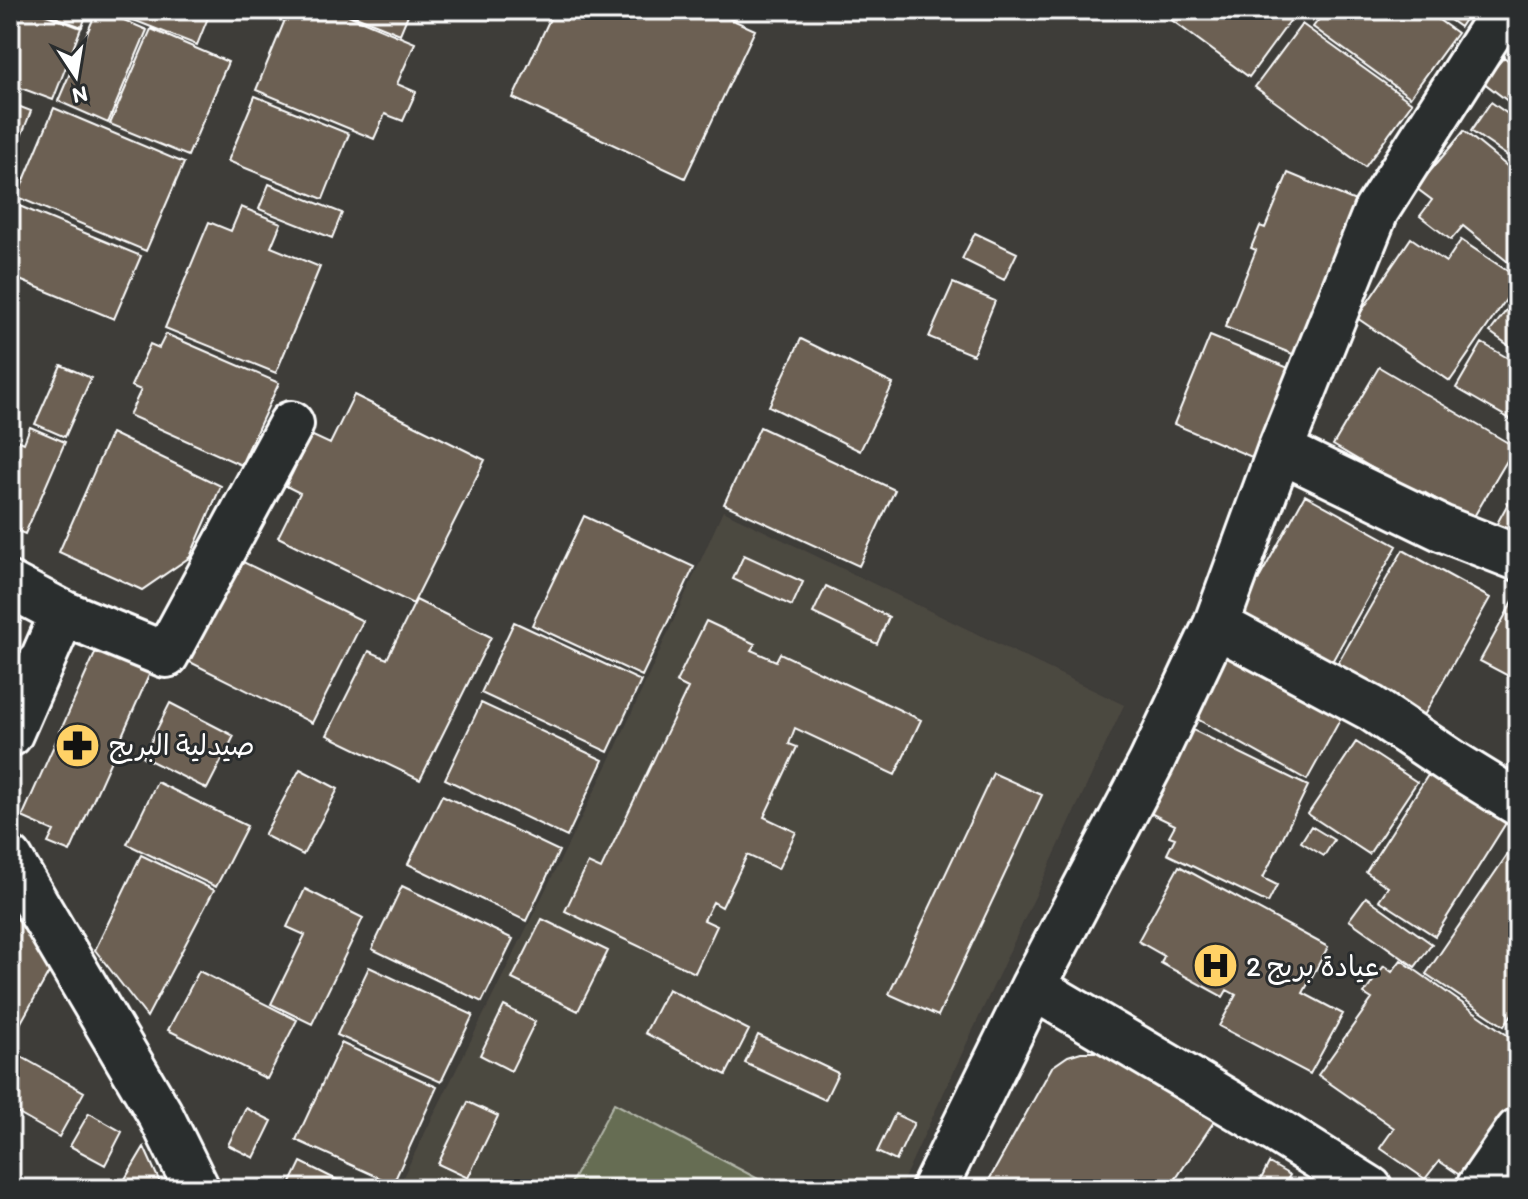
<svg xmlns="http://www.w3.org/2000/svg" width="1528" height="1199" font-family="Itim,'Playpen Sans Arabic',sans-serif">
	<rect width="100%" height="100%" fill="#3e3d39"/>
	<filter id="ink" filterUnits="userSpaceOnUse"><feTurbulence type="fractalNoise" baseFrequency=".0125" numOctaves="2"/><feDisplacementMap in="SourceGraphic" scale="16" xChannelSelector="R" yChannelSelector="G"/><feConvolveMatrix kernelMatrix="1 2 1 2 8 2 1 2 1" color-interpolation-filters="sRGB"/></filter>
	<g filter="url(#ink)">
		<path fill="#4c4841" d="M723,511L1124,705L899,1189H397L614,752Z"/>
		<path fill="#666d53" stroke="#b2b6a9" stroke-width="2" d="M614,1103L762,1181L757,1189H568Z"/>
		<path fill="#6c6153" stroke="#fff" stroke-width="2" d="M10,10H33L81,28L53,100L10,84Z
			M36,10H88L82,27Z
			M97,10H101L147,30L108,123L58,101Z
			M108,10H211L197,45Z
			M289,10H336L415,43L397,84L416,92L403,121L385,114L374,139L256,90Z
			M341,10H410L400,34Z
			M554,10H711L755,30L685,178L513,98Z
			M1158,10H1298L1249,77Z
			M1326,10H1425L1457,33L1410,97L1313,27Z
			M1436,10H1471L1460,27Z
			M1302,24L1412,103L1365,167L1255,87Z
			M151,29L228,62L188,156L110,124Z
			M1504,57L1518,68V99L1513,105L1483,82Z
			M255,96L349,134L323,199L228,161Z
			M1491,102L1515,119L1518,115V163L1471,131Z
			M10,103L31,111L10,165Z
			M54,108L184,163L146,251L17,197Z
			M1464,131L1518,175V270L1463,226L1451,240L1420,216L1432,200L1416,188Z
			M1288,173L1358,202L1295,355L1225,327L1256,250L1251,248L1260,226L1265,228Z
			M269,184L342,213L332,238L259,209Z
			M12,203L141,256L114,319L10,276V208Z
			M241,207L281,223L271,247L320,267L276,373L165,328L209,222L231,231Z
			M975,233L1017,253L1004,280L962,259Z
			M1411,238L1446,262L1461,240L1518,278V282L1450,381L1357,318Z
			M953,283L995,301L973,355L929,337Z
			M1518,295V352L1490,332Z
			M166,334L279,383L241,465L129,415L141,390L131,386L150,344L159,348Z
			M1210,336L1291,369L1254,458L1174,424Z
			M801,339L893,384L860,451L769,406Z
			M1482,343L1518,364V408L1512,420L1456,388Z
			M61,365L91,378L65,437L35,424Z
			M1379,367L1515,447L1472,520L1424,492L1417,503L1391,487L1394,481L1333,445Z
			M354,395L485,460L413,604L278,537L300,493L286,486L311,435L330,444Z
			M30,427L65,442L25,534L10,528V437L24,443Z
			M760,427L895,490L859,566L724,504Z
			M111,433L221,486L190,557L142,590L59,552Z
			M1518,485V541L1494,529Z
			M1305,495L1397,546L1324,676L1233,626Z
			M584,516L694,567L642,676L532,625Z
			M1403,550L1490,598L1422,719L1334,670Z
			M744,555L803,582L792,606L733,579Z
			M233,557L363,621L312,723L182,658Z
			M826,586L889,617L877,644L813,613Z
			M1518,592V671L1514,679L1480,661Z
			M416,600L491,637L420,780L327,735L369,651L387,659Z
			M10,608L24,615L10,643Z
			M706,621L755,644L751,650L776,661L780,653L921,720L895,775L795,728L789,744L797,747L764,817L796,832L778,869L747,855L722,907L713,902L704,920L717,926L695,973L565,911L588,863L601,869L688,688L676,682Z
			M514,622L641,681L608,752L481,693Z
			M1232,646L1346,709L1307,780L1192,716Z
			M97,649L150,673L70,852L48,843L54,831L22,817Z
			M170,703L234,736L207,789L143,757Z
			M481,703L603,760L567,837L445,779Z
			M1189,728L1308,786L1263,878L1277,885L1268,903L1167,854L1175,838L1169,836L1175,825L1148,812Z
			M1356,742L1417,782L1369,854L1308,814Z
			M300,769L338,789L303,855L264,835Z
			M993,773L1042,795L938,1016L889,994Z
			M1428,775L1506,823L1435,936L1379,900L1388,887L1366,872Z
			M157,782L247,826L216,887L127,844Z
			M442,795L559,851L526,921L408,864Z
			M1311,826L1334,840L1324,856L1301,842Z
			M1518,839V1005L1504,1026L1426,974Z
			M141,855L214,890L147,1017L95,950Z
			M1179,866L1328,947L1303,993L1343,1014L1310,1074L1219,1026L1236,995L1227,990L1223,997L1161,963L1164,956L1138,941Z
			M402,886L513,939L482,1002L372,949Z
			M305,889L363,918L312,1024L271,1004L305,935L287,927Z
			M10,894L52,967L10,1042Z
			M1366,897L1432,944L1415,967L1349,920Z
			M542,919L608,951L578,1011L512,979Z
			M1401,960L1517,1042L1510,1050L1518,1056V1113L1461,1176L1439,1161L1425,1179L1380,1148L1394,1128L1318,1075L1372,999L1364,994L1384,966L1392,972Z
			M369,967L473,1015L441,1082L337,1035Z
			M199,971L297,1020L267,1079L168,1030Z
			M668,989L749,1030L726,1075L645,1033Z
			M504,1006L535,1022L511,1071L480,1055Z
			M758,1035L838,1073L825,1100L745,1063Z
			M341,1043L437,1087L393,1184L296,1140Z
			M11,1051L84,1092L59,1137L10,1109Z
			M1081,1052H1097L1113,1055L1217,1117L1169,1189H984L1052,1067L1068,1056Z
			M468,1102L498,1116L468,1178L438,1164Z
			M246,1108L272,1121L254,1158L228,1145Z
			M89,1113L122,1132L105,1165L70,1146Z
			M895,1114L914,1123L896,1161L877,1152Z
			M144,1147L163,1189H119Z
			M301,1162L355,1189H288Z
			M1269,1163L1290,1175L1282,1189H1270L1259,1183Z"/>
		<g fill="none" stroke-linecap="round" stroke-linejoin="round">
			<defs>
				<path id="minor" d="M1280,450L1441,528L1518,558
					M10,585L63,613L166,655L291,424
					M1216,625L1371,708L1453,763L1518,803
					M10,734L63,613
					M10,859L160,1114L197,1189
					M1033,987L1279,1132L1370,1189
					M934,1189L1033,987L1151,763L1216,625L1280,450L1376,211L1504,10
					M1478,1189L1518,1131"/>
			</defs>
			<use href="#minor" stroke="#fff" stroke-width="50"/>
			<use href="#minor" stroke="#2a2d2e" stroke-width="44"/>
		</g>
	</g>
	<defs>
		<symbol id="pharmacy-disc" viewBox="-11 -11 22 22"><circle r="9.5" fill="#ffd166" stroke="#2a2d2e"/><path d="M-2-6h4v4h4v4h-4v4h-4v-4h-4v-4h4Z" fill="#111"/></symbol>
		<symbol id="hospital-disc" viewBox="-11 -11 22 22"><circle r="9.5" fill="#ffd166" stroke="#2a2d2e"/><path d="M-5-5h3v3.5h4V-5h3V5h-3V1.5h-4V5h-3Z" fill="#111"/></symbol>
	</defs>
	<g fill-rule="evenodd">
		<use href="#pharmacy-disc" x="52" y="720" width="51" height="51"/>
		<use href="#hospital-disc" x="1190" y="940" width="51" height="51"/>
	</g>
	<g text-anchor="middle" stroke-width="6" stroke-linejoin="round" paint-order="stroke">
		<g font-size="28" fill="#fff" stroke="#2a2d2e" text-anchor="start">
			<text x="109" y="755">صيدلية البريج</text>
			<text x="1246" y="976">عيادة بريج 2</text>
		</g>
	</g>
	<rect width="1528" height="1199" fill="none" stroke="#2a2d2e" stroke-width="40"/>
	<rect x="20" y="20" width="1488" height="1159" fill="none" stroke="#fff" stroke-width="3" filter="url(#ink)"/>
	<g transform="translate(76 76) rotate(168)" stroke="#2a2d2e" stroke-width="6" paint-order="stroke">
	<path d="M0-6L14 30L0 20L-14 30Z" fill="#ffffff"/>
	<text y="-12" font-size="22" font-weight="bold" text-anchor="middle" fill="#ffffff">N</text>
	</g>
</svg>
